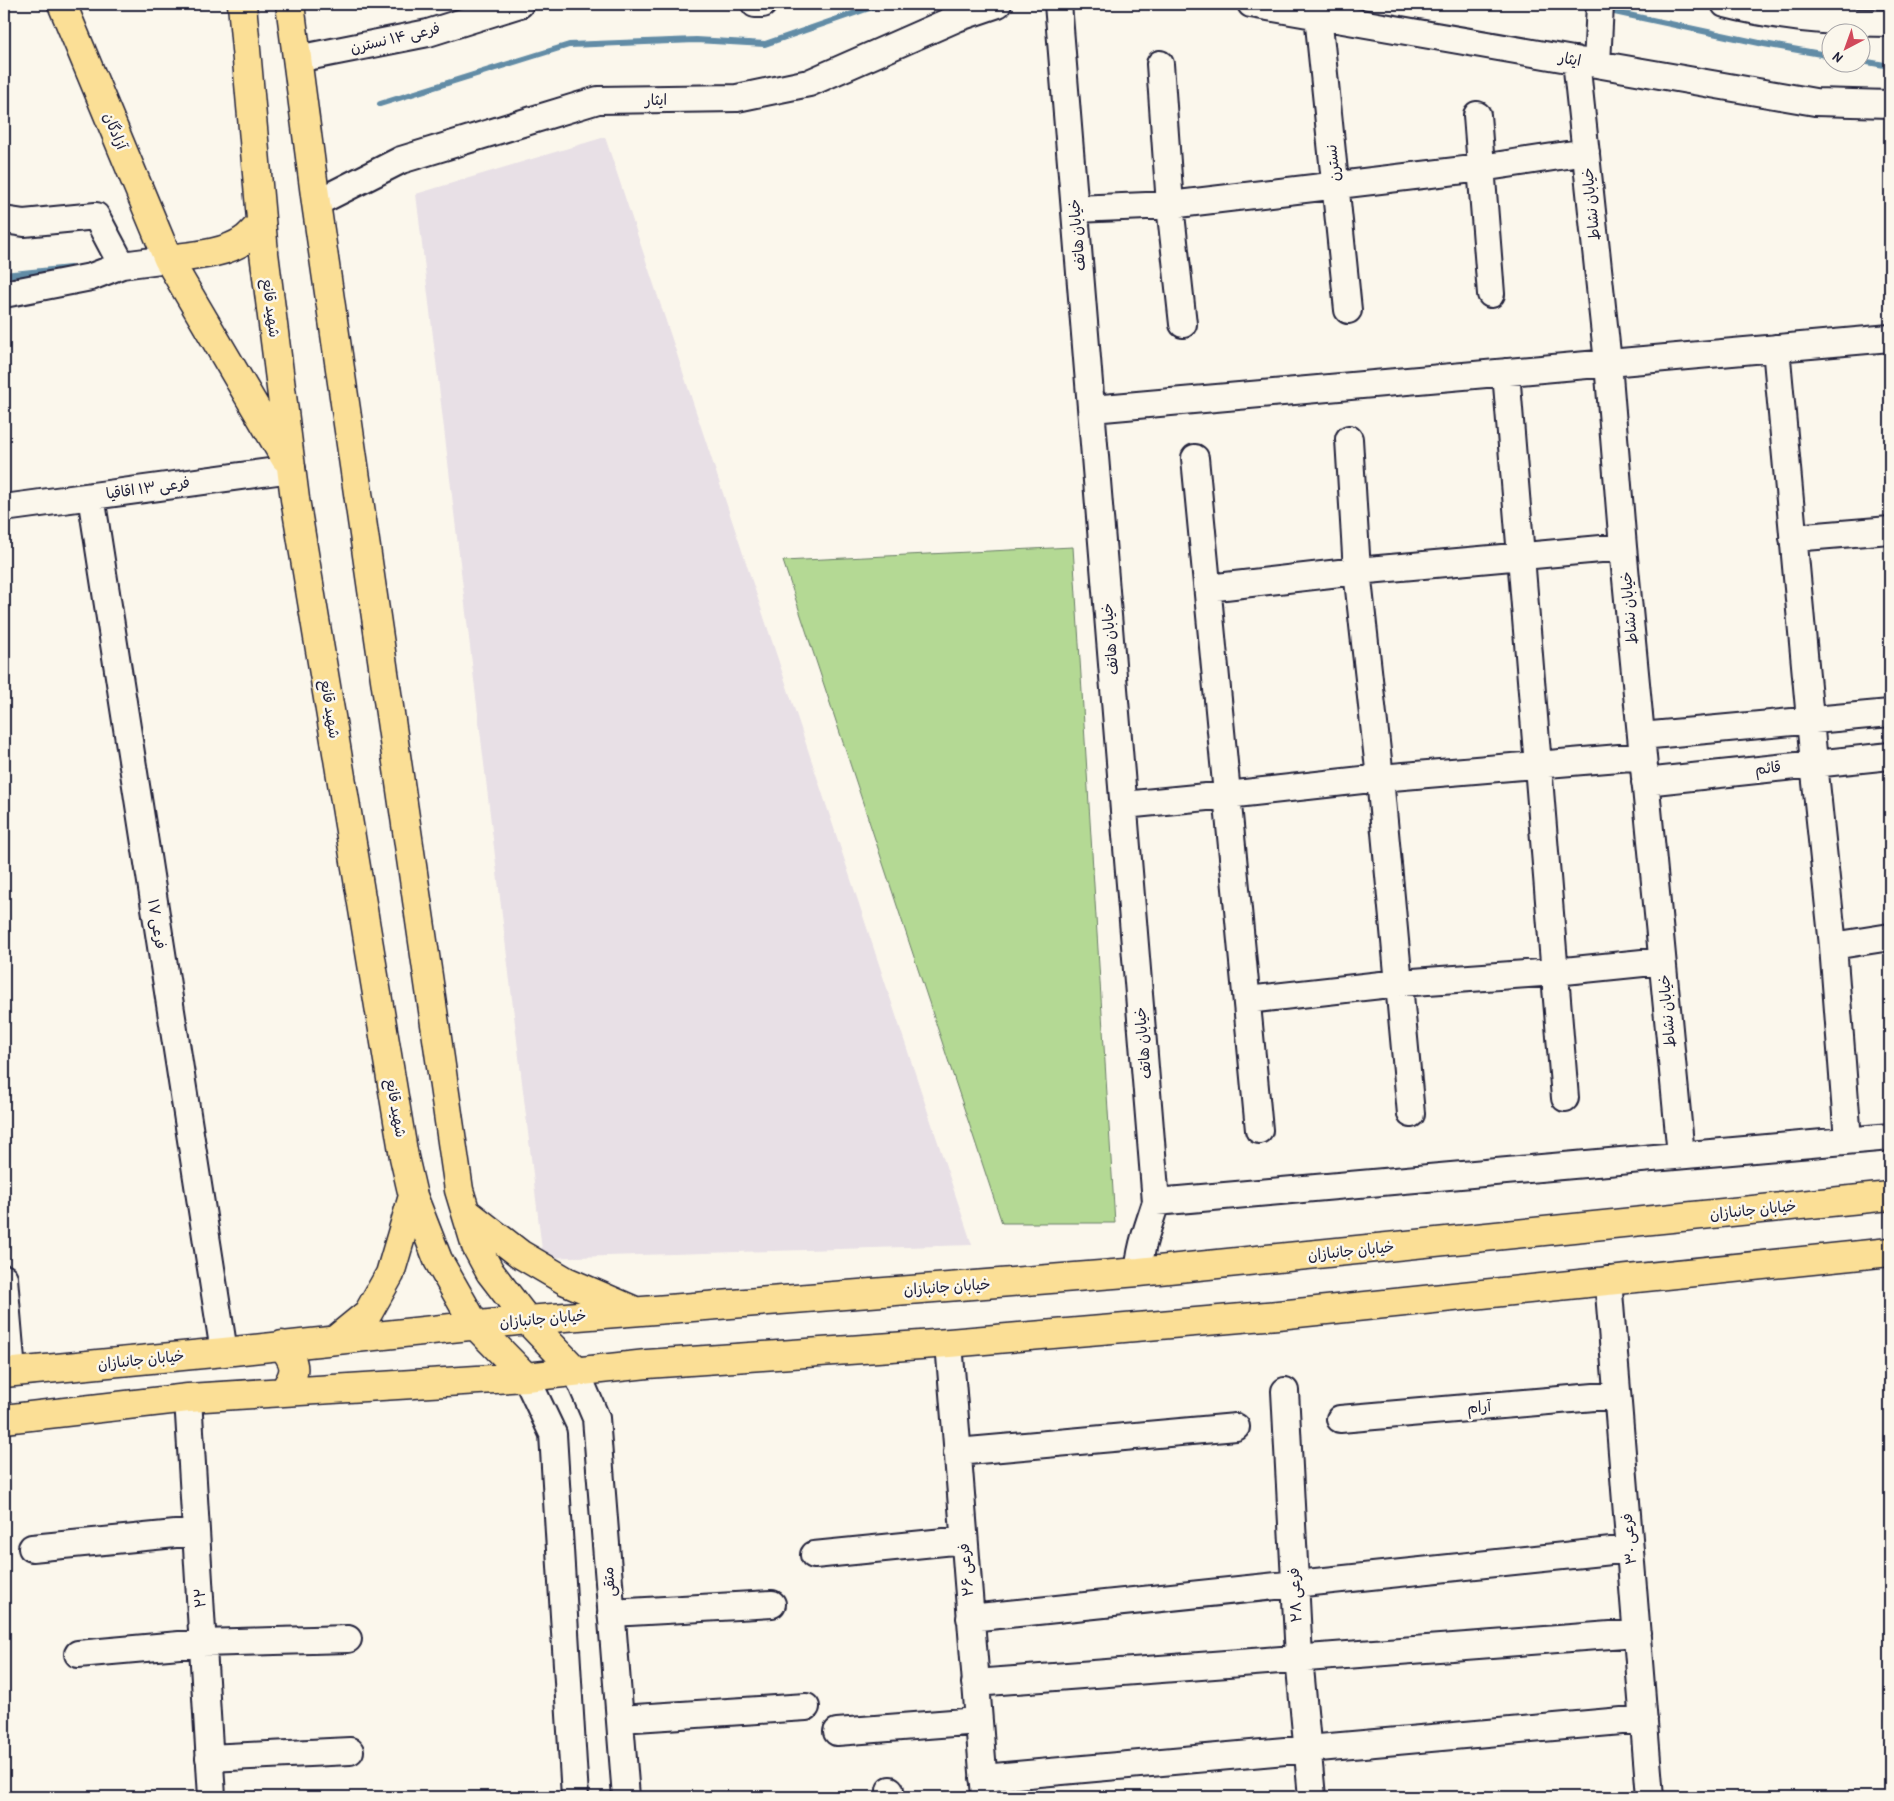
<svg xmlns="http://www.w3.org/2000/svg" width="1894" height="1801" font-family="'Patrick Hand','Playpen Sans Arabic',sans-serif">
	<rect width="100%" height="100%" fill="#fbf7ec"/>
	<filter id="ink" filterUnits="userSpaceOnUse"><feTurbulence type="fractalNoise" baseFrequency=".02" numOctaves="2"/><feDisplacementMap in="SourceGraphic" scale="10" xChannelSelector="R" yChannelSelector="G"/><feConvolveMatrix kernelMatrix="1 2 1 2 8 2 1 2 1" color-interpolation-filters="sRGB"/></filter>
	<g filter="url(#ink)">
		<path fill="#e8e0e6" d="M605,137L972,1245L543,1258L416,194Z"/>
		<path fill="#b4d994" stroke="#6b7e68" d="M1073,547L1115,1223H1002L783,561Z"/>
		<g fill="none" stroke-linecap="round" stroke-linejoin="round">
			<path stroke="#628ca6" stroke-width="6" d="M1578,4L1595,7
				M1605,10L1764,44L1832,56
				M1862,61L1890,66
				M380,104L569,45L696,40L765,44L881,4
				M4,275L70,268"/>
			<defs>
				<path id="minor" d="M755,4H763
					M1058,4L1156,1202C1149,1225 1139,1249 1139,1272
					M1251,4L1815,102L1890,104
					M1725,4C1776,17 1837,23 1890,23
					M1318,15L1348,310
					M297,59L428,33L520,4
					M1576,60L1608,363L1623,547L1681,1155
					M1160,64L1170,205L1183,324
					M1597,64L1600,4
					M1477,115L1491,294
					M316,203L401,160L598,100L737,98L809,83L957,18L998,4
					M1075,209L1170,205L1481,168L1586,152
					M4,220L24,223L96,216L122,265
					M4,294L91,277L122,265L168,259
					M1776,348L1814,763L1833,946L1848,1140
					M1506,372L1565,1098
					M1092,409L1890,338
					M1349,439L1357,571L1380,778L1411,1114
					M1195,458L1259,1130
					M91,496L224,1352
					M4,508L292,469
					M1793,538L1890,530
					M1208,588L1357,571L1623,547
					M1641,736L1890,713
					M1645,782L1890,756
					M1124,805L1227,795L1380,778L1643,756
					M1833,946L1890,937
					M1247,1000L1399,983L1555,972L1662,961
					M1156,1202L1890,1137
					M4,1278L12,1372
					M1608,1280L1650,1797
					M949,1343L985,1797
					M576,1371L596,1418L626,1797
					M526,1377L553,1434L575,1797
					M1285,1391L1299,1657L1312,1797
					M188,1398L212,1797
					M1340,1419L1617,1395
					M957,1452L1236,1427
					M32,1548L196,1532
					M814,1555L964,1540
					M611,1613L772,1604
					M970,1618L1630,1549
					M78,1654L202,1643L348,1639
					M975,1683L1637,1633
					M620,1719L806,1707
					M837,1732L978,1721
					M209,1758L350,1751
					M983,1778L1644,1719
					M890,1790V1797"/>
				<path id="major" d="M62,4L168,259
					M242,4L264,253L295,499L404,1157L413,1196L438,1260L475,1325L526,1377
					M290,4L316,203L459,1190L476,1246L490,1272L527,1320L576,1371
					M261,224C255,229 250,236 244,240C225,254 191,256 168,259L285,458
					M466,1212L520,1254L566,1281L633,1310
					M335,1340L368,1313L390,1274L413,1196
					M282,1345C297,1365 297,1372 283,1392
					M4,1373L224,1352L527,1320L1139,1272L1890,1196
					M4,1419L188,1398L526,1377L647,1364L949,1343L1278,1315L1890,1252"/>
			</defs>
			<use href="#minor" stroke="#22223b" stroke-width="30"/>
			<use href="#major" stroke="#22223b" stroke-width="31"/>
			<use href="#minor" stroke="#fbf7ec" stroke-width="26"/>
			<use href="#major" stroke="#fbdf96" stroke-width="28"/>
		</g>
	</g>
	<g text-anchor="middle" stroke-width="5" stroke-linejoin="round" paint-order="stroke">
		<g font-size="15" fill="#22223b" stroke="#fbf7ec">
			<text transform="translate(395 38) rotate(-13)" y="5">فرعی ۱۴ نسترن</text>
			<text transform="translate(1570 59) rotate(10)" y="5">ایثار</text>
			<text transform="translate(656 100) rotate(-1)" y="5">ایثار</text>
			<text transform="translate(115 131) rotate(67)" y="5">آزادگان</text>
			<text transform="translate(1333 163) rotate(-96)" y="5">نسترن</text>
			<text transform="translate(1591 204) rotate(-96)" y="5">خیابان نشاط</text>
			<text transform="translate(1077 235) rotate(-95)" y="5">خیابان هاتف</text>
			<text transform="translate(271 308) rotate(83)" y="5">شهید قانع</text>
			<text transform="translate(148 488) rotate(-8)" y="5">فرعی ۱۳ اقاقیا</text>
			<text transform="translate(1629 608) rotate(-95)" y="5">خیابان نشاط</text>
			<text transform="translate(1110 639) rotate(-95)" y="5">خیابان هاتف</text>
			<text transform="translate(330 709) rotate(81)" y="5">شهید قانع</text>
			<text transform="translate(1768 768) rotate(-6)" y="5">قائم</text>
			<text transform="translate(157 924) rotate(81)" y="5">فرعی ۱۷</text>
			<text transform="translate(1667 1011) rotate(-95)" y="5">خیابان نشاط</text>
			<text transform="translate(1143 1043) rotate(-95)" y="5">خیابان هاتف</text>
			<text transform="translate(396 1108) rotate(80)" y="5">شهید قانع</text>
			<text transform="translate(1753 1210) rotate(-6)" y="5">خیابان جانبازان</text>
			<text transform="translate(1351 1251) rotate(-6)" y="5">خیابان جانبازان</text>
			<text transform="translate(947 1287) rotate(-4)" y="5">خیابان جانبازان</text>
			<text transform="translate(543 1319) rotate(-5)" y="5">خیابان جانبازان</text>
			<text transform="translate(141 1360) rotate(-6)" y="5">خیابان جانبازان</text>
			<text transform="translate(1479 1407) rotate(-5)" y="5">آرام</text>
			<text transform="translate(1629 1539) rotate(-95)" y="5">فرعی ۳۰</text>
			<text transform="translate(966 1570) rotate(-95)" y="5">فرعی ۲۶</text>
			<text transform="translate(609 1582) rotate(-95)" y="5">متقی</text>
			<text transform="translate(1295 1595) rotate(-93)" y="5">فرعی ۲۸</text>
			<text transform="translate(200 1598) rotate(-93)" y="5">۲۲</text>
		</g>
	</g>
	<rect width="1894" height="1801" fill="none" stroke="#fbf7ec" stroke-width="20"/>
	<rect x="10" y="10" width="1874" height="1781" fill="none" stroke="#22223b" stroke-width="2" filter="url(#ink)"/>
	<g transform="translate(1846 48) rotate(221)"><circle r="24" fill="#fbf7ec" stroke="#a4a2a5"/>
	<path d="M0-4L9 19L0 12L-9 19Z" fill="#d1495b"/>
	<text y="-8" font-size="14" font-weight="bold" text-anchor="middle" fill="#22223b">N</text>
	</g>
</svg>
